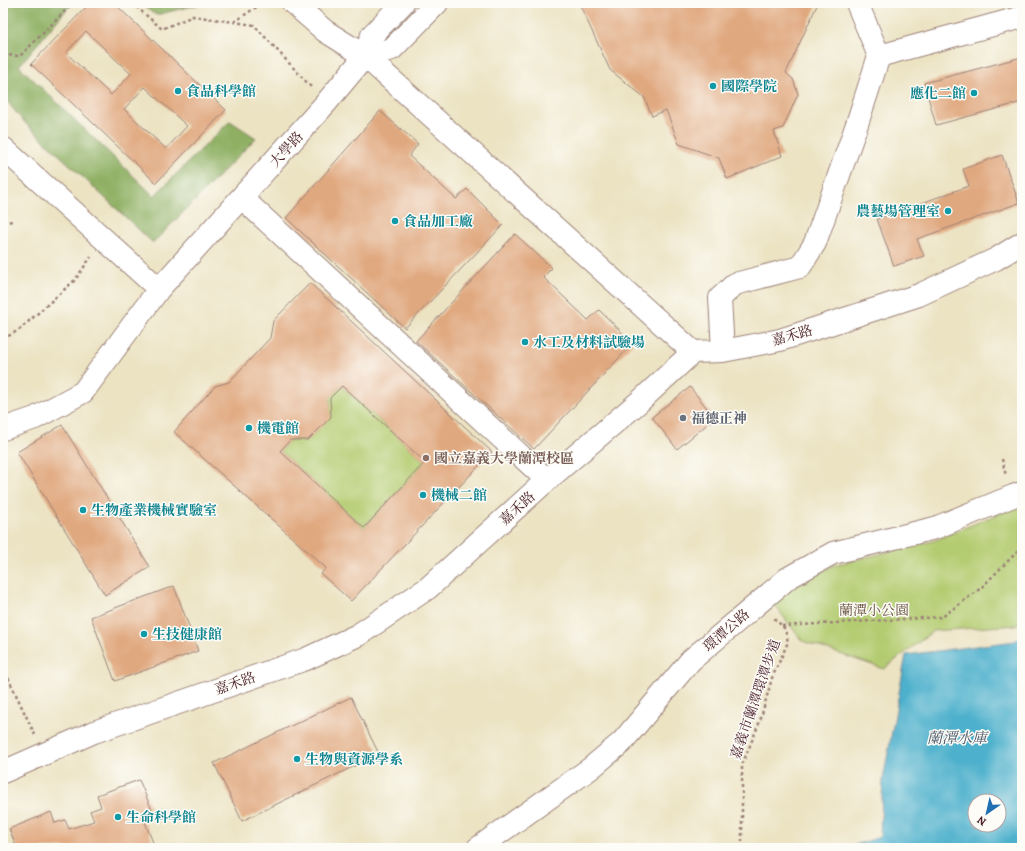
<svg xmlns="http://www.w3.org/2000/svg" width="1025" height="851" font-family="Alegreya,'Noto Serif TC',serif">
	<rect width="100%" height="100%" fill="#fdfcf7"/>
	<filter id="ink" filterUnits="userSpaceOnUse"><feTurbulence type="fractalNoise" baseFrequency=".025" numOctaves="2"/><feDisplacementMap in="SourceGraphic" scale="8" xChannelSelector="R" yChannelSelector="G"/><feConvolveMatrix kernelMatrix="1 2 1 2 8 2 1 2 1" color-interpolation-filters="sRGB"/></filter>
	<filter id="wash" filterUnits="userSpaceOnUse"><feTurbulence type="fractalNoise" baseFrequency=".012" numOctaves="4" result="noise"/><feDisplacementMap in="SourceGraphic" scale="16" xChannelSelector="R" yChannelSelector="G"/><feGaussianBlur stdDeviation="0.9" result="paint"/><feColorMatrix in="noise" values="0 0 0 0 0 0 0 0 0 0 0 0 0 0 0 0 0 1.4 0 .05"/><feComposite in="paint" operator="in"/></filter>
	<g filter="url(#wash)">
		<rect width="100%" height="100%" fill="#ece3c3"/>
		<path fill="#b4cc71" stroke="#7f764e" d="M342,386L425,462L364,528L280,451L290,440H308L330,417V398Z
			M1022,504V619L1017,625L933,631L884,669L802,641L770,599L834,565L933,541Z"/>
		<path fill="#8fb063" stroke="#6c6847" d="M3,3H72L19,66L154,196L230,121L256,138L153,243L22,120L3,96Z
			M138,3H205L156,15Z"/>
		<path fill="#4db0cc" stroke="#4c687c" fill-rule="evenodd" d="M1022,635V848H846L880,837L883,780L906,655L1015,641ZM975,801H999V825H975Z"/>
		<g id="blocks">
			<path fill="#e0a87f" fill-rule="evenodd" d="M90,3H114L226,110L156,183L31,64ZM86,31L131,74L111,95L66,53ZM145,87L187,126L166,149L124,109Z
				M579,3H818L786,73L793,79L798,94L783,128L774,131L782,156L727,179L719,158L679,144L666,110L652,116L644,97L610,70Z
				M1022,57V102L936,125L924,83Z
				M380,111L418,144L409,156L456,199L467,189L503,225L405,328L286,218Z
				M1002,155L1019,203L917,239L924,256L894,266L877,219L969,186L963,169Z
				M515,234L552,268L543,277L588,320L599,310L633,343L534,449L416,341Z
				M310,283L492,452L351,601L321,574L326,568L174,432L215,386L229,382L270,338L273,321ZM342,386L425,462L364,528L280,451L290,440H308L331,417L330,398Z
				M690,387L715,418L677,449L652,417Z
				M62,425L150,567L105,595L17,452Z
				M174,586L198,651L115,681L91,617Z
				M351,697L379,754L242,821L214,763Z
				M139,780L152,810L142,814L155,848H17L9,829L51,812L55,823L65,820L69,829L94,821L90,811L101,807L97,795Z"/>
		</g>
	</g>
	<g filter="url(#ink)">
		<use href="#blocks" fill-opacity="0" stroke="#9b8177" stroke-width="1"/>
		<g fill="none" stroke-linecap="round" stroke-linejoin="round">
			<defs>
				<path id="minor" d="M293,3L325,31L365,56L693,352
					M857,3L879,56L1022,17
					M365,56L392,49L437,3
					M3,148L159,289
					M242,198L547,480
					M723,351L720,298L735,284L800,267L815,243L857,124L879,56
					M3,429L35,418L83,392L159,289L326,103L365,56L372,35L403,3
					M3,772L94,732L306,659L358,635L428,588L547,480L639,402L693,352L723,351L780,340L919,295L996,259L1022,243
					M478,848L591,768L622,742L691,660L788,578L833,553L935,528L1013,496L1022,493"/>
			</defs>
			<use href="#minor" stroke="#9b8177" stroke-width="24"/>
			<path stroke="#9b8177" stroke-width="2.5" stroke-dasharray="3 3" stroke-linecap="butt" d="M132,3L162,29L193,16L254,25L311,87
				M234,22L261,4L262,3
				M3,55L20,56L73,3
				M3,223L12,221
				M3,339L19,330L75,280L91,257
				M1002,459L1006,476
				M782,626L942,617L981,588L1022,547
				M3,667L35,735
				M742,848V765L760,721L772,678L788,642L785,629L774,618"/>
			<use href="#minor" stroke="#fff" stroke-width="22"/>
		</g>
	</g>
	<g fill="#0f9aa8" stroke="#fdfcf7" stroke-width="1.5">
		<circle cx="713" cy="86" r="4"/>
		<circle cx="178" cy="91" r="4"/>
		<circle cx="974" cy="93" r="4"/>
		<circle cx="948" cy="211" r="4"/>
		<circle cx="395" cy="221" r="4"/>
		<circle cx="525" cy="342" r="4"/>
		<circle cx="249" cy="428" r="4"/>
		<circle cx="423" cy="495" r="4"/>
		<circle cx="83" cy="510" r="4"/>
		<circle cx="144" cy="634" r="4"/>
		<circle cx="297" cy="759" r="4"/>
		<circle cx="118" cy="817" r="4"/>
	</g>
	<circle fill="#6b7280" stroke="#fdfcf7" stroke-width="1.5" cx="683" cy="418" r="4"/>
	<circle fill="#8d6e63" stroke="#fdfcf7" stroke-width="1.5" cx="426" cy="458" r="4"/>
	<g text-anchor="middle" stroke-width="3" stroke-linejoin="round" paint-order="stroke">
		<g font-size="14" font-weight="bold" fill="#0d838f" stroke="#fdfcf7" text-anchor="start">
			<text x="721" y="91">國際學院</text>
			<text x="186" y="96">食品科學館</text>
			<text x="966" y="98" text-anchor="end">應化二館</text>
			<text x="940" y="216" text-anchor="end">農藝場管理室</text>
			<text x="403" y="226">食品加工廠</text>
			<text x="533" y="347">水工及材料試驗場</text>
			<text x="257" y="433">機電館</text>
			<text x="431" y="500">機械二館</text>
			<text x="91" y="515">生物產業機械實驗室</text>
			<text x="152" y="639">生技健康館</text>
			<text x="305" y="764">生物與資源學系</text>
			<text x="126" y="822">生命科學館</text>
		</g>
		<g font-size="14" fill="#4a1f2b" stroke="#fdfcf7">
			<text transform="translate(286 149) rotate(-48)" y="5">大學路</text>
			<text transform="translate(792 335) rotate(-16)" y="5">嘉禾路</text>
			<text transform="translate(517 508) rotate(-42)" y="5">嘉禾路</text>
			<text transform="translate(726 630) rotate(-41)" y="5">環潭公路</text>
			<text transform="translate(235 683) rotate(-19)" y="5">嘉禾路</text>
			<text transform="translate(755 699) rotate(-71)" y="5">嘉義市蘭潭環潭步道</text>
		</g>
		<g font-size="14" font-weight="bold" fill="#5b616d" stroke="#fdfcf7" text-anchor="start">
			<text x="691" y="423">福德正神</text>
		</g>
		<g font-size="14" font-weight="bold" fill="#785e54" stroke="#fdfcf7" text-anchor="start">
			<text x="434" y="463">國立嘉義大學蘭潭校區</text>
		</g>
		<g font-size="14" fill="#6a5340" stroke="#fdfcf7">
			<text x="874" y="615">蘭潭小公園</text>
		</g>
		<g font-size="15" font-style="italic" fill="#4b596b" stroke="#fdfcf7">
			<text x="957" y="743">蘭潭水庫</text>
		</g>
	</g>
	<rect width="1025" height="851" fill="none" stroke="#fdfcf7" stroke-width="16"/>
	<g transform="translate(987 813) rotate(214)"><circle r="19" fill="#fdfcf7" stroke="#b5a4a5"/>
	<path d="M0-3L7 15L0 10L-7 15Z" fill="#1f6fb2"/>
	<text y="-6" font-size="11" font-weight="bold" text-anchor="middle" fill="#4a1f2b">N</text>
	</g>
</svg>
